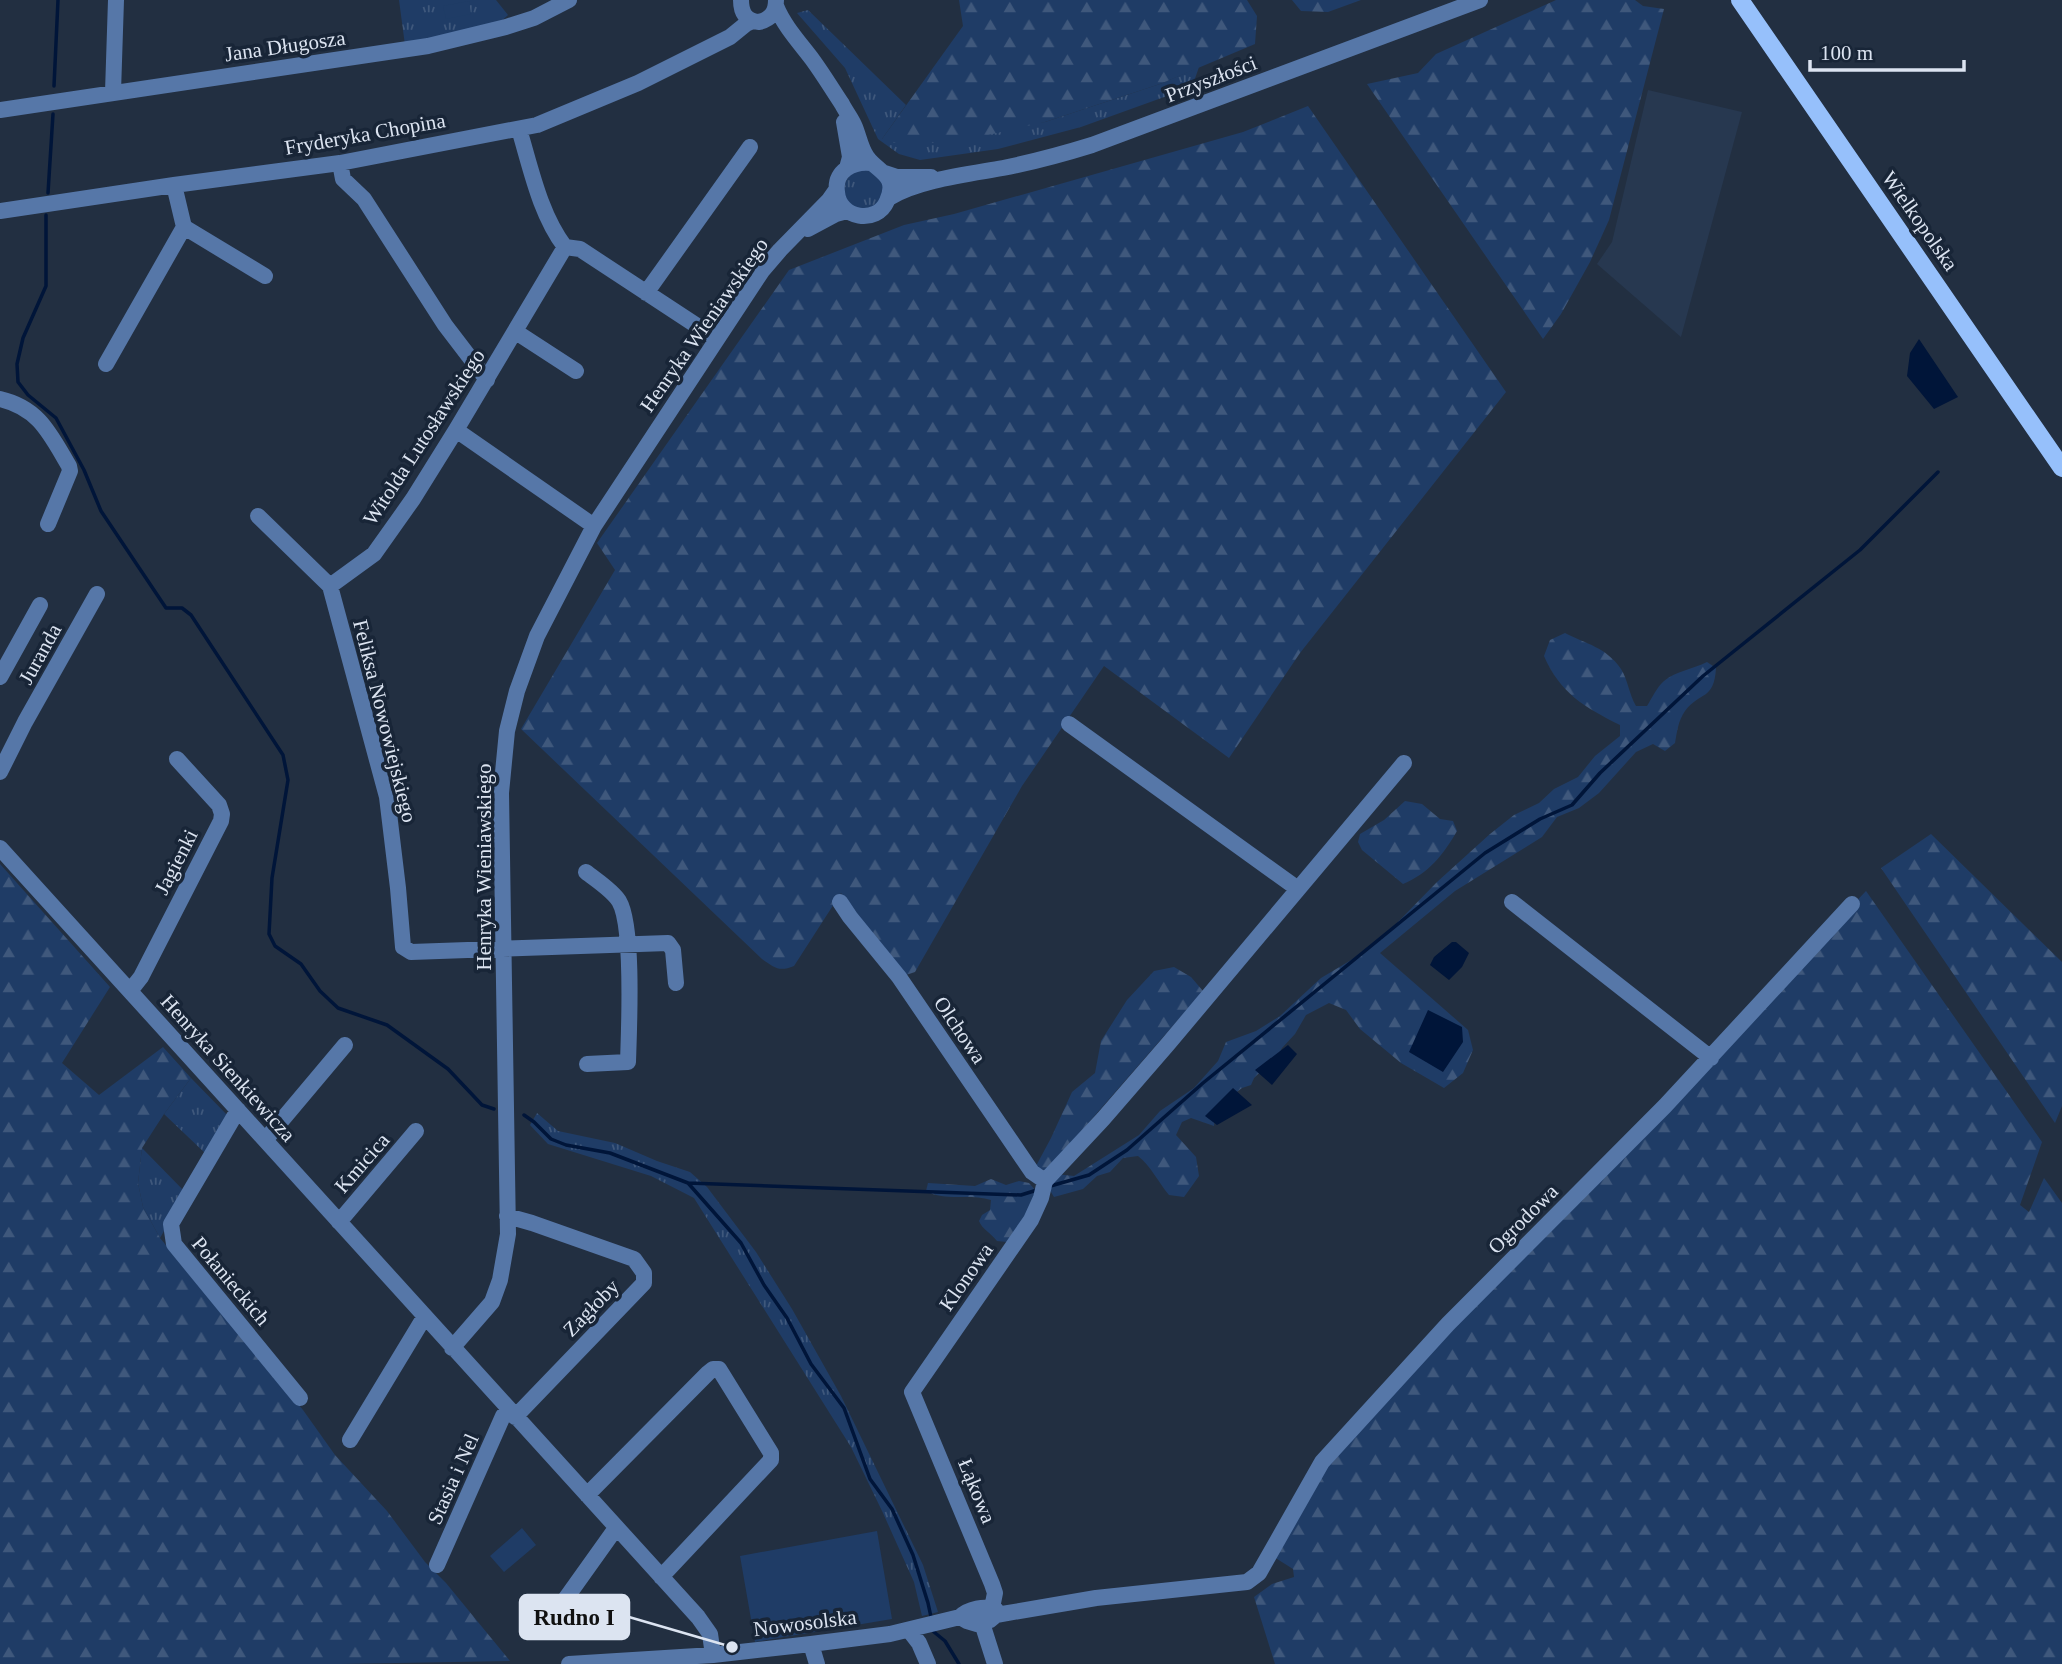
<svg xmlns="http://www.w3.org/2000/svg" width="2062" height="1664" font-family="'Times New Roman',serif">
	<defs>
		<pattern id="grass-tufts" width="24" height="20" patternUnits="userSpaceOnUse" patternTransform="scale(1.75)"><rect width="24" height="20" fill="#1f3c66"/><path d="M3 7l-1-3M5 7V3M7 7l1-3M15 17l-1-3M17 17v-4M19 17l1-3" fill="none" stroke="#3f587c"/></pattern>
		<pattern id="forest-firs" width="22" height="20" patternUnits="userSpaceOnUse" patternTransform="scale(1.75)"><rect width="22" height="20" fill="#1f3c66"/><path d="M5 1l3.5 6h-7zM16 11l3.5 6h-7z" fill="#3f587c"/></pattern>
	</defs>
	<rect width="100%" height="100%" fill="#222f41"/>
	<path fill="#273850" d="M1648,90L1742,112L1681,337L1597,264L1612,242Z"/>
	<path fill="url(#grass-tufts)" d="M399,0H496L508,15L495,27L405,45Z
		M808,10L906,105L882,139L1045,122L1160,84L1199,67L1192,87L1081,127L998,149L920,160L899,154L878,139L845,68L797,13Z
		M844 190a20 20 0 1 1 40 0a20 20 0 1 1-40 0Z
		M191,1078L230,1118L207,1155L164,1114Z
		M537,1113L558,1131L615,1143L657,1161L690,1172L707,1187L756,1252L792,1309L841,1396L923,1565L938,1612L922,1616L914,1582L883,1513L851,1447L694,1198L651,1176L548,1144L530,1125Z
		M142,1148L186,1193L160,1238L143,1207L138,1183Z"/>
	<path fill="url(#forest-firs)" d="M959,0H1247L1257,16L1255,44L1160,84L1045,122L953,143H890L882,139L963,26Z
		M1292,0H1361L1328,12L1301,11Z
		M1556,0H1635L1643,6L1664,9L1609,220L1590,262L1561,314L1543,339L1367,84L1418,73L1436,54Z
		M1308,106L1506,392L1300,653L1229,758L1104,666L1022,786L915,972L906,975L900,973L841,893L794,966C779,972 775,968 762,959L521,729L615,570L597,543L789,270L904,225L954,214L1243,132Z
		M1565,633C1586,644 1606,647 1621,669C1628,680 1629,694 1636,706H1647C1652,698 1657,687 1664,681C1676,671 1693,669 1707,662L1716,668C1714,701 1700,691 1685,711C1678,721 1677,732 1675,743L1665,751L1653,744L1636,752L1599,793L1579,808L1557,817L1542,837L1455,891L1380,953L1468,1030L1473,1050L1463,1073L1444,1088L1401,1063L1360,1029L1346,1010L1329,1003L1306,1015L1295,1034L1282,1048L1275,1061L1266,1066L1254,1078L1251,1085L1242,1088L1216,1108L1214,1126L1191,1118L1182,1122L1176,1135L1196,1157L1199,1176L1184,1197L1169,1195C1158,1182 1151,1166 1138,1156L1123,1158L1110,1172L1097,1176L1083,1189L1054,1197L1048,1187L1056,1174L1074,1176L1139,1135L1160,1111L1194,1088L1218,1061L1226,1042L1256,1031L1280,1016L1321,978L1363,953L1397,923L1437,882L1490,834L1514,815L1539,803L1554,789L1578,777L1595,756L1620,736V725C1584,707 1560,693 1544,656L1550,640Z
		M1405,801L1422,804L1440,819L1453,821L1457,831C1444,854 1428,874 1403,884L1362,850L1358,842L1360,834L1384,820Z
		M1931,834L2062,962V1106L2055,1123L1881,868Z
		M0,864L110,987L62,1063L99,1095L163,1047L191,1078L164,1114L142,1148L138,1183L143,1207L160,1238L303,1410L335,1455L387,1511L425,1562L446,1583L510,1661L340,1664H0Z
		M1866,891L2042,1142L2020,1205L2029,1212L2044,1178L2062,1203V1664H1275L1254,1597L1272,1584L1294,1577L1293,1569L1274,1557L1324,1465L1493,1283Z
		M1174,967L1191,977L1203,991L1050,1167L1045,1171L1036,1166L1051,1138L1072,1092L1095,1073L1101,1041L1127,1000L1154,971Z
		M991,1179L1006,1185L1019,1181L1029,1183L1037,1192L1036,1204L1007,1242L997,1241C991,1233 982,1229 979,1221L982,1215L990,1210L991,1200C970,1193 945,1202 926,1191L928,1183L975,1186Z"/>
	<path fill="#1f3c66" d="M469,1L471,14L446,19L443,6Z
		M522,1528L536,1545L504,1572L490,1556Z
		M877,1531L892,1619L755,1642L740,1556Z"/>
	<path fill="#001539" d="M1919,339L1958,397L1934,409L1907,376L1910,353Z
		M1452,942H1456L1469,953L1462,967L1449,980L1430,965L1434,957Z
		M1428,1010L1462,1027L1463,1042L1443,1072L1409,1052Z
		M1288,1045L1297,1054L1272,1085L1255,1070Z
		M1233,1088L1252,1105L1217,1125L1205,1116Z"/>
	<g fill="none" stroke-linecap="round" stroke-linejoin="round">
		<path stroke="#001539" stroke-width="3.5" d="M54,86L58,0
			M48,193L53,114
			M46,215V286L23,338L17,364L18,382L28,395L56,418L84,470L101,511L166,608H182L191,615L283,755L288,780L272,878L269,934L275,946L301,964L320,991L338,1008L387,1025L448,1069L482,1105L494,1109
			M524,1115L534,1122L551,1139L566,1145L610,1153L688,1183L741,1243L764,1285L787,1318L811,1364L844,1408L870,1479L892,1509L913,1555L928,1603L931,1617
			M688,1183L1021,1195L1037,1190
			M1047,1187L1089,1175L1127,1150L1203,1083L1485,853L1540,819L1572,805L1600,773L1703,676L1860,550L1938,472
			M934,1632L945,1641L959,1664"/>
		<path stroke="#5677a8" stroke-width="16" d="M741,0C741,13 746,21 759,22C771,19 776,12 776,0
			M776,6C784,26 800,43 812,59C823,74 832,89 842,104C846,112 852,119 855,127C859,137 861,149 867,157C877,172 899,175 887,201C877,225 839,219 837,192C834,171 853,161 871,163
			M113,92L116,0
			M0,110L428,46L506,27L534,18L569,0
			M844,122L850,157L847,168
			M519,129C531,169 540,214 565,247L580,249L717,339
			M340,163L343,179L364,199L445,325L487,380
			M885,173L897,177H931
			M174,185L184,227
			M889,198C917,180 970,174 1003,168C1033,162 1063,154 1092,145L1480,0
			M0,211L174,185L340,163L537,125L638,83L730,37L746,24L753,21
			M808,229L836,214L847,211
			M646,293L750,147
			M516,332L576,371
			M106,364L184,227L265,276
			M0,399C39,408 50,434 69,466L70,471L48,524
			M456,430L594,526
			M258,516L330,586L387,797L398,888L403,947L411,952L668,943L673,950L676,983
			M330,586L374,554L413,499L456,430L565,247
			M0,677L40,605
			M1069,724L1298,889
			M0,772L25,722L97,594
			M0,848L698,1617L710,1634L713,1655
			M586,872C596,880 612,890 619,901C634,926 629,1029 628,1062L587,1064
			M840,902L850,917L899,977L1032,1172L1045,1181
			M1512,902L1711,1058
			M130,991L141,977L221,821L222,814L219,805L177,759
			M238,1110L171,1224L174,1244L300,1398
			M266,1139L345,1045
			M1045,1181L1103,1119L1168,1044L1404,763
			M507,1216L532,1223L634,1259L644,1273V1283L515,1417
			M339,1222L416,1131
			M452,1348L492,1302L500,1280L508,1234L501,793L507,731L517,691L537,636L594,526L762,271L780,250L829,200L836,190
			M350,1440L425,1316
			M587,1495L708,1373L713,1369H719L771,1453V1460L661,1577
			M437,1565L503,1416L509,1410
			M992,1608L995,1593L992,1584L912,1392L1031,1220L1041,1198L1045,1181
			M960,1617L967,1621L977,1624L990,1620L996,1615L1096,1598L1247,1582L1259,1573L1322,1462L1448,1324L1665,1106L1852,904
			M549,1622L616,1528
			M982,1623L995,1664
			M909,1630L919,1643L928,1664
			M811,1644L817,1664
			M569,1664L713,1655L811,1644L890,1634L960,1617C968,1609 985,1605 996,1610V1615"/>
		<path stroke="#96c0fb" stroke-width="18" d="M1740,0L2062,468"/>
	</g>
	<g text-anchor="middle" stroke-width="7" stroke-linejoin="round" paint-order="stroke">
		<g font-size="21" fill="#dce4f1" stroke="#182537">
			<text transform="translate(285 46) rotate(-8)" y="7">Jana Długosza</text>
			<text transform="translate(1211 79) rotate(-21)" y="7">Przyszłości</text>
			<text transform="translate(365 134) rotate(-10)" y="7">Fryderyka Chopina</text>
			<text transform="translate(1920 221) rotate(55)" y="7">Wielkopolska</text>
			<text transform="translate(704 325) rotate(-55)" y="7">Henryka Wieniawskiego</text>
			<text transform="translate(424 437) rotate(-57)" y="7">Witolda Lutosławskiego</text>
			<text transform="translate(40 654) rotate(-61)" y="7">Juranda</text>
			<text transform="translate(385 721) rotate(76)" y="7">Feliksa Nowowiejskiego</text>
			<text transform="translate(176 862) rotate(-63)" y="7">Jagienki</text>
			<text transform="translate(484 867) rotate(-90)" y="7">Henryka Wieniawskiego</text>
			<text transform="translate(960 1030) rotate(56)" y="7">Olchowa</text>
			<text transform="translate(228 1068) rotate(48)" y="7">Henryka Sienkiewicza</text>
			<text transform="translate(362 1163) rotate(-49)" y="7">Kmicica</text>
			<text transform="translate(1523 1219) rotate(-45)" y="7">Ogrodowa</text>
			<text transform="translate(966 1277) rotate(-55)" y="7">Klonowa</text>
			<text transform="translate(231 1281) rotate(50)" y="7">Połanieckich</text>
			<text transform="translate(591 1308) rotate(-46)" y="7">Zagłoby</text>
			<text transform="translate(453 1479) rotate(-66)" y="7">Stasia i Nel</text>
			<text transform="translate(977 1491) rotate(68)" y="7">Łąkowa</text>
			<text transform="translate(805 1623) rotate(-7)" y="7">Nowosolska</text>
		</g>
	</g>
	<path fill="none" stroke="#dce4f1" stroke-width="2.5" d="M732 1647L629 1617"/>
	<circle fill="#dce4f1" stroke="#182537" stroke-width="2.5" cx="732" cy="1647" r="7"/>
	<rect fill="#dce4f1" stroke="#dce4f1" stroke-width="2.5" x="520" y="1595" width="109" height="44" rx="7"/>
	<g font-size="23" text-anchor="middle" font-weight="bold" fill="#111">
		<text x="574" y="1625">Rudno I</text>
	</g>
	<path d="M1810 60v10h154v-10" fill="none" stroke="#dce4f1" stroke-width="3.5"/>
	<text x="1820" y="60" font-size="21" fill="#dce4f1" stroke="#182537" stroke-width="5" paint-order="stroke">100 m</text>
</svg>
